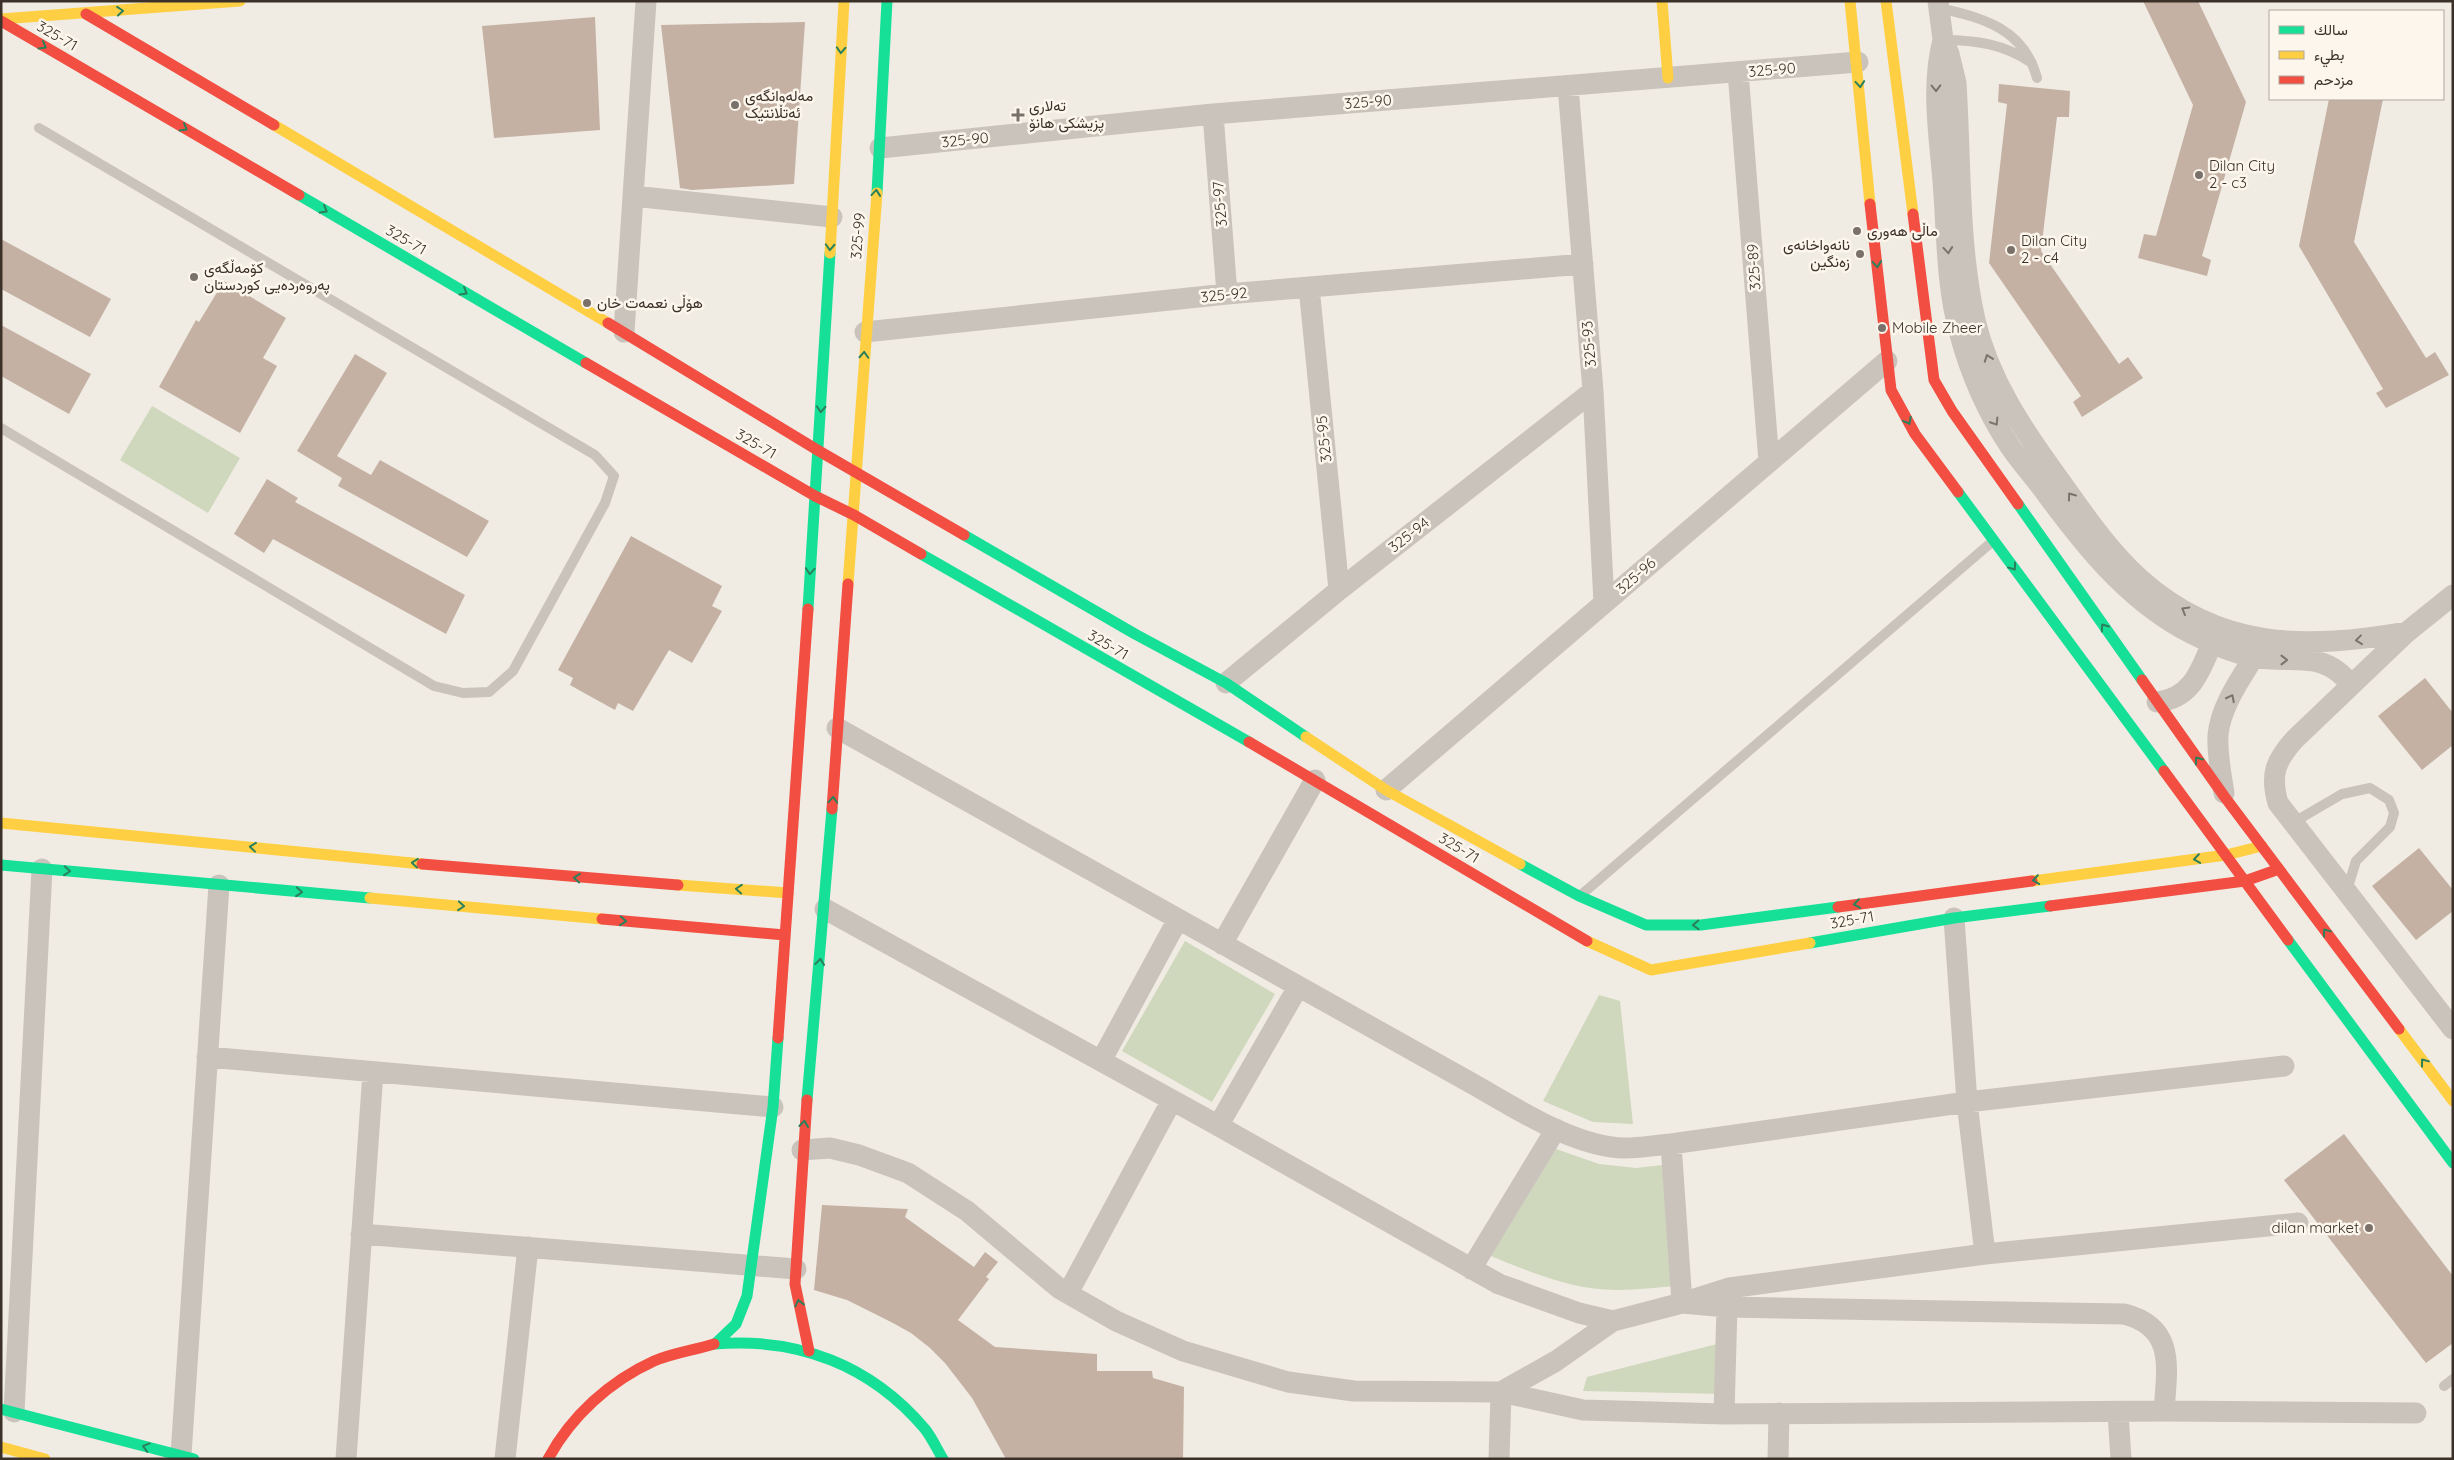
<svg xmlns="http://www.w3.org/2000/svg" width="2454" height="1460" font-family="Quicksand,Vazirmatn,sans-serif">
	<rect width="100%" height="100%" fill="#f0ece3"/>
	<path fill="#cfd7bc" d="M152,406L240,458L208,513L120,460Z
		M1185,941L1275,994L1212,1102L1122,1051Z
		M1599,995L1620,1001L1633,1124L1593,1122L1543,1101Z
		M1556,1149L1599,1164L1636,1168L1671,1164L1683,1285C1661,1287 1639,1290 1617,1290C1573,1290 1532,1273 1491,1256Z
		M1725,1342L1726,1394L1583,1391L1587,1377Z"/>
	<path fill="#c5b1a4" d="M2143,1H2198L2246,102L2202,256L2211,260L2207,276L2138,258L2144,234L2156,236L2193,105Z
		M595,17L600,130L494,138L482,26Z
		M805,22L794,184L692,190L680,188L661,25Z
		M1999,84L2070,91L2069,117H2057L2041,251L2119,364L2128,357L2143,378L2082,417L2073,402L2081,396L1989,263L2007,104L1998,102Z
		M2329,99H2383L2354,242L2426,358L2435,352L2449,375L2386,408L2376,393L2383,389L2299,246Z
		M1,239L111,299L90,337L1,289Z
		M224,281L286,318L263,358L277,366L240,433L159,387L196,320L199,322Z
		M1,325L91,374L69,414L1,376Z
		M355,354L387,373L337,456L371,475L380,460L489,521L467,557L338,486L342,478L297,451Z
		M267,479L298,498L295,502L465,595L446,634L273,539L264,553L234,534Z
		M631,536L722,586L712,606L722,611L692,663L669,650L633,711L618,703L615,710L586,694L570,685L573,678L558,670Z
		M2425,678L2453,713V745L2422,770L2378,716Z
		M2419,848L2453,890V911L2416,940L2372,886Z
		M2344,1134L2453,1276V1343L2426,1363L2284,1180Z
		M822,1205L908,1209L905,1217L974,1267L985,1252L998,1262L986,1277L989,1279L958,1320L995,1347L1097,1354V1371H1152L1153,1378L1184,1387L1183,1459H1006L972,1398L945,1363L930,1348L911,1333L891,1322L847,1300L814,1290Z"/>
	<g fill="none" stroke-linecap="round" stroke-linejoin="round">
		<path stroke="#c9c3bc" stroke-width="10" d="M1939,8C1984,18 2024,29 2037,78
			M1943,40C1976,40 2004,44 2032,63
			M1,428L434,686L463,693L489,692L513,671L605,503L614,476L595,455L39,128
			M2294,822L2342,794L2370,788L2389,800L2394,813L2390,827L2356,861L2347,890
			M1581,895L1993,541
			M2444,1386L2453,1379"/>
		<path stroke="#c9c3bc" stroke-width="21" d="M1938,1L1943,40L1949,54L1956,83C1961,160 1958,245 1975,320C1989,380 2023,430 2058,478C2083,513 2108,550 2140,579C2221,651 2306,649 2407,632
			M1943,40C1931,86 1939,133 1943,181C1947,230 1946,283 1959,331C1970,373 1987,412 2011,448C2022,464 2036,479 2048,496C2086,547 2125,596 2181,628C2203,640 2228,652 2253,657C2292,665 2323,648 2351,685
			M1738,72L1769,462
			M1568,86L1593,391L1604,603
			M1213,114L1227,294
			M880,148L1213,114L1858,62
			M633,196L832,217
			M1309,287L1339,590
			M624,332L646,1
			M865,332L1227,294L1583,264
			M2453,595L2407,632L2295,739C2275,761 2270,775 2278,803L2453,1029
			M1226,683L1339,590L1593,391
			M2157,702C2197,698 2203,661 2218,629
			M837,728L1464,1079C1510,1104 1571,1147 1625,1148C1640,1148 1656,1145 1671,1144L1967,1102L2284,1066
			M1386,790L1887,361
			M2224,793C2221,774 2217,755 2218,735C2221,703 2245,673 2260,647
			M825,909L1201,1116L1499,1284L1579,1313L1613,1321
			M1954,918L1967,1102L1985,1254
			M1222,944L1315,780
			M207,1057L773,1107
			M1101,1061L1178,919
			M1218,1126L1298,987
			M1671,1144L1682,1303L1727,1307L2124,1314C2176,1327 2167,1368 2164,1411
			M802,1150L830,1148L859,1155L908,1173L967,1211L1060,1289L1116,1321L1183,1351L1288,1382L1354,1391L1501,1392L1556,1361L1613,1321L1682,1303L1729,1288L1985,1254L2298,1223
			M361,1234L796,1269
			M1471,1269L1556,1129
			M1068,1293L1172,1100
			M14,1412L42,869
			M2118,1412L2121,1459
			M1724,1414L1727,1307
			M181,1455L219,885
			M346,1459L373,1072
			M505,1459L528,1247
			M1499,1459L1501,1392L1583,1410L1724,1414L2164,1411L2416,1413
			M1778,1459L1779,1413"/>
		<path stroke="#16e098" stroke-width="11" d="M877,193L887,1
			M299,195L586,363
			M1958,492L2164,771
			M2018,504L2142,680
			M964,535L1135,634L1226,683L1306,737
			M921,554L1249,742
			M808,609L830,253
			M1520,864L1579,896L1646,925H1701L1838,907
			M1,865L370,898
			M2288,940L2453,1163
			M1810,943L1954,918L2050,906
			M807,1100L832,809
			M714,1344C798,1337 871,1365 925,1429C932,1438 937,1449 943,1459
			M715,1344L736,1324L747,1296L773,1107L778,1038
			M1,1409L194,1459"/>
		<path stroke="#ffcf43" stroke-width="11" d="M1662,1L1668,78
			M1850,1L1870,204
			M1886,1L1913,214
			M1,19L240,1
			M274,125L608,323
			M830,253L844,1
			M848,584L877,193
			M1306,737L1386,790L1520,864
			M1,823L422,864
			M2032,881L2226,855L2262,846
			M678,885L788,893
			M370,898L602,919
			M1587,941L1651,970L1810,943
			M2399,1029L2453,1101
			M1,1447L45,1459"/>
		<path stroke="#f24e42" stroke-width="11" d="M86,14L274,125
			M1,21L299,195
			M1870,204L1891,390L1915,434L1958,492
			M1913,214L1934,380L1952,411L2018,504
			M608,323L819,451L964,535
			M586,363L815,496L854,515L921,554
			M2142,680L2224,796L2399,1029
			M1249,742L1587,941
			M2164,771L2288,940
			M832,809L848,584
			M422,864L678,885
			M2050,906L2245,881L2279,869
			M1838,907L2032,881
			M602,919L785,935
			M778,1038L808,609
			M807,1100L795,1284L809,1351
			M548,1459C571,1416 610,1381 654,1361C673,1353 695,1350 714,1344"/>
	</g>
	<defs><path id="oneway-chevron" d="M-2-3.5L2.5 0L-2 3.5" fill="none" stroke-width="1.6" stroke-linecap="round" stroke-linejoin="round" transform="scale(1.25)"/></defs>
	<g stroke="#2a805b">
		<use href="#oneway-chevron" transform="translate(120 11) rotate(-5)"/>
		<use href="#oneway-chevron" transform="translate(43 46) rotate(30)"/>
		<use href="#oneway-chevron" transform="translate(841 50) rotate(93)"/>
		<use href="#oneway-chevron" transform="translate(1860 84) rotate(85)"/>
		<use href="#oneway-chevron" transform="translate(184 128) rotate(30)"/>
		<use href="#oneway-chevron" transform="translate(876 193) rotate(-85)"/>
		<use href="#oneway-chevron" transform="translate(324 210) rotate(30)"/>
		<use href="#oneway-chevron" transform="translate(830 247) rotate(93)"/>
		<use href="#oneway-chevron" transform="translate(1877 264) rotate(85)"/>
		<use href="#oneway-chevron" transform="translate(464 292) rotate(30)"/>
		<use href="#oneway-chevron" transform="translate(864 355) rotate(-87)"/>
		<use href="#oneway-chevron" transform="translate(821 409) rotate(93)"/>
		<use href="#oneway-chevron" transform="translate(1908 421) rotate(62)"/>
		<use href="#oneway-chevron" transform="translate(2013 567) rotate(54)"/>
		<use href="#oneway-chevron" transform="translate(810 571) rotate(94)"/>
		<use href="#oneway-chevron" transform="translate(2104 627) rotate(-125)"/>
		<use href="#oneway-chevron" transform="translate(2198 760) rotate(-126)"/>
		<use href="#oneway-chevron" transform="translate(833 800) rotate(-86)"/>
		<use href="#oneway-chevron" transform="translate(253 847) rotate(-174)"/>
		<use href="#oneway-chevron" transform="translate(2197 859) rotate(172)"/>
		<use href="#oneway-chevron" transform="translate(415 863) rotate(-174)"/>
		<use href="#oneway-chevron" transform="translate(67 871) rotate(5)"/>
		<use href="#oneway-chevron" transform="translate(577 878) rotate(-176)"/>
		<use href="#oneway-chevron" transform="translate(2036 880) rotate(172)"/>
		<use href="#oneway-chevron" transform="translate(739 889) rotate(-176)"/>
		<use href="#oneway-chevron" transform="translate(299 892) rotate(5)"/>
		<use href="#oneway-chevron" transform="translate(1857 904) rotate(172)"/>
		<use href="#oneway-chevron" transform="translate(461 906) rotate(5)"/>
		<use href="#oneway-chevron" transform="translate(623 921) rotate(5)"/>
		<use href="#oneway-chevron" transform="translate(1696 925) rotate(178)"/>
		<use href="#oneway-chevron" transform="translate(2326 932) rotate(-127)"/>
		<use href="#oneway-chevron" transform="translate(820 962) rotate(-84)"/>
		<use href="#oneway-chevron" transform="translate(2424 1062) rotate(-127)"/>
		<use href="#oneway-chevron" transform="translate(804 1124) rotate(-84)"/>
		<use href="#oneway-chevron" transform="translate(799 1303) rotate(-102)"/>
		<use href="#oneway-chevron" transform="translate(146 1447) rotate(-165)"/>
	</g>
	<g stroke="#7b736b">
		<use href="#oneway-chevron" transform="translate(1936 88) rotate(89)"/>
		<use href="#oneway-chevron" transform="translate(1948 250) rotate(85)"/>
		<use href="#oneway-chevron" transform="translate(1988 358) rotate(-110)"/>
		<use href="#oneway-chevron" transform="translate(1995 422) rotate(58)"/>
		<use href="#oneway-chevron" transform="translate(2071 496) rotate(-126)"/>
		<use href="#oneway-chevron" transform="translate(2185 610) rotate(-150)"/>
		<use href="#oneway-chevron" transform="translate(2359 640) rotate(173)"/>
		<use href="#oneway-chevron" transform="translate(2284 660)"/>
		<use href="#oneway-chevron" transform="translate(2231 698) rotate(-63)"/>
	</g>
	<g fill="#7a726a" stroke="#fcf6ec" stroke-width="2">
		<circle cx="735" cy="105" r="5"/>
		<path d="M1015.5 107.5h5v5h5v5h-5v5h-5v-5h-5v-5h5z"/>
		<circle cx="2199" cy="175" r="5"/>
		<circle cx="1857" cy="231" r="5"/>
		<circle cx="2011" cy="250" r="5"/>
		<circle cx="1860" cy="254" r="5"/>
		<circle cx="194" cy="277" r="5"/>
		<circle cx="587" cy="303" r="5"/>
		<circle cx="1882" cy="328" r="5"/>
		<circle cx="2369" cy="1228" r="5"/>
	</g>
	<g text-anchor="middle" stroke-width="5" stroke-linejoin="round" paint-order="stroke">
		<g font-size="15" fill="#3b3129" stroke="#fcf6ec">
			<text transform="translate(57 36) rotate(30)" y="5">325-71</text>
			<text transform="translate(1772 70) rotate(-5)" y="5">325-90</text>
			<text transform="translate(1368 102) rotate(-5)" y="5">325-90</text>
			<text transform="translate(965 140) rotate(-6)" y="5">325-90</text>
			<text transform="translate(1220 204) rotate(-95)" y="5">325-97</text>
			<text transform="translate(858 236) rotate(-85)" y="5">325-99</text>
			<text transform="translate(406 240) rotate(30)" y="5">325-71</text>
			<text transform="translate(1754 267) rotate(-94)" y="5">325-89</text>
			<text transform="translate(1224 295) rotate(-6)" y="5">325-92</text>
			<text transform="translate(1589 344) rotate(-95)" y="5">325-93</text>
			<text transform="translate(1324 439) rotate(-96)" y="5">325-95</text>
			<text transform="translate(756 444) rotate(30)" y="5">325-71</text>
			<text transform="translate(1409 535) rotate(-38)" y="5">325-94</text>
			<text transform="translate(1636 576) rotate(-41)" y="5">325-96</text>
			<text transform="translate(1108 645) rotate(30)" y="5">325-71</text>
			<text transform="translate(1459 848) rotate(31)" y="5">325-71</text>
			<text transform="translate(1852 920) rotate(-10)" y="5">325-71</text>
		</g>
		<g font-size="15" fill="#3b3129" stroke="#fcf6ec" text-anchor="start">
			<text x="745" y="101">مەلەوانگەی<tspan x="745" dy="17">ئەتڵانتیک</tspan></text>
			<text x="1029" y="111">تەلاری<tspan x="1029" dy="17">پزیشکی هانۆ</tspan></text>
			<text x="2209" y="171">Dilan City<tspan x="2209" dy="17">2 - c3</tspan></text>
			<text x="1867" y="236">ماڵی هەوری</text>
			<text x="2021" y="246">Dilan City<tspan x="2021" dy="17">2 - c4</tspan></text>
			<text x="1850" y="250" text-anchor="end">نانەواخانەی<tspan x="1850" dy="17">زەنگین</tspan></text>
			<text x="204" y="273">كۆمەڵگەی<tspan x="204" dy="17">پەروەردەیی كوردستان</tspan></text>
			<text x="597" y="308">هۆڵی نعمەت خان</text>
			<text x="1892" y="333">Mobile Zheer</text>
			<text x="2359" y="1233" text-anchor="end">dilan market</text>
		</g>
	</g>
	<rect width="2454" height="1460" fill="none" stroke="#3b3129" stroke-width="5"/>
	<rect x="2269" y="10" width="175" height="90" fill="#fcf6ec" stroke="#afa79e"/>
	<rect x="2279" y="26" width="25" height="8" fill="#16e098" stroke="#afa79e"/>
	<text x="2314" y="35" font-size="15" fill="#3b3129">سالك</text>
	<rect x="2279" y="51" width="25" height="8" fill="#ffcf43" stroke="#afa79e"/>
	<text x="2314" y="60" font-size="15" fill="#3b3129">بطيء</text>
	<rect x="2279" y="76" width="25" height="8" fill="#f24e42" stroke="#afa79e"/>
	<text x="2314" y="85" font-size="15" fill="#3b3129">مزدحم</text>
</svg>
